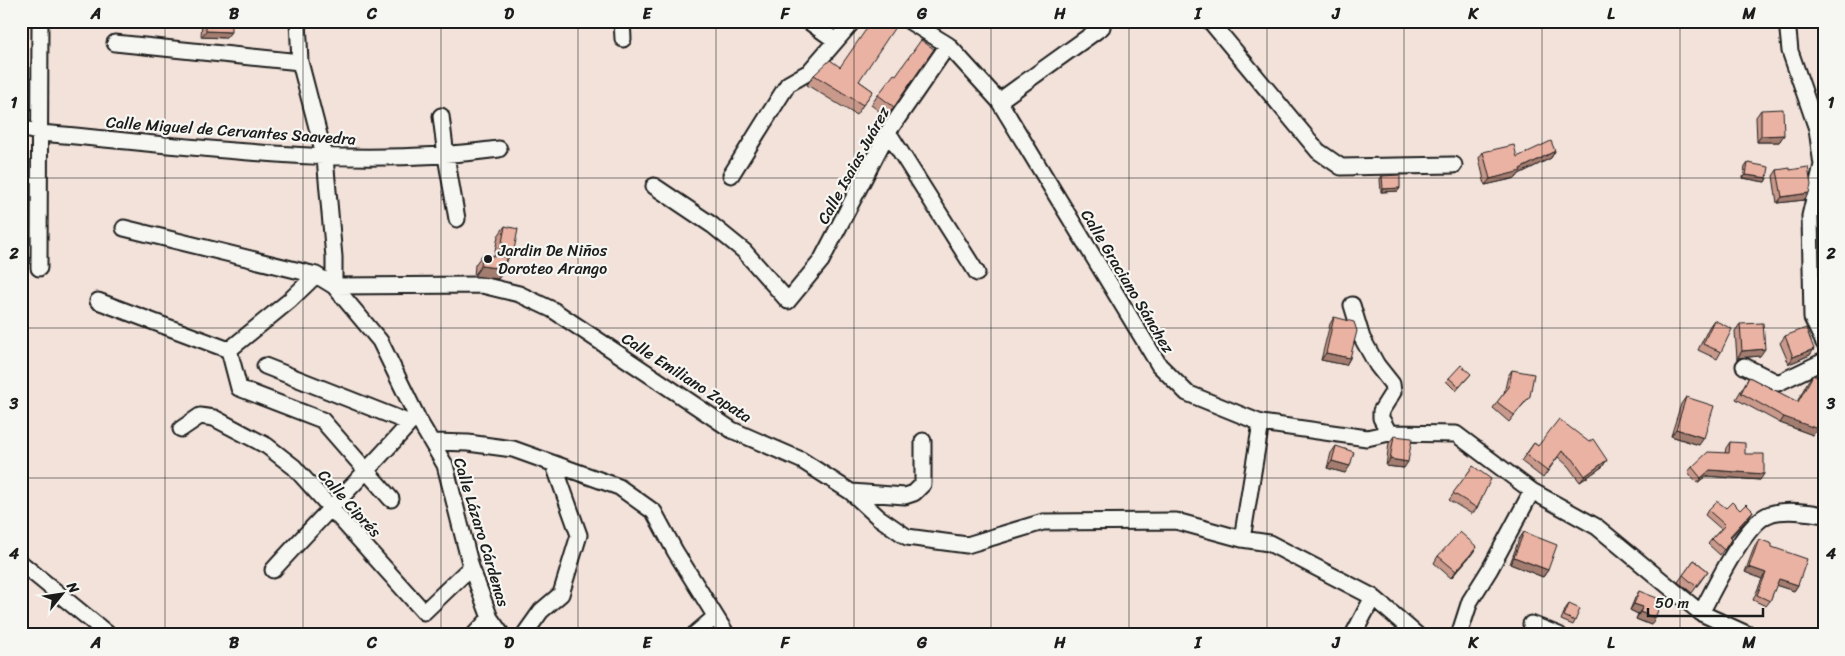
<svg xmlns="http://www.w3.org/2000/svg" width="1845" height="656" font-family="Sriracha,sans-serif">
	<rect width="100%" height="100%" fill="#f2e2da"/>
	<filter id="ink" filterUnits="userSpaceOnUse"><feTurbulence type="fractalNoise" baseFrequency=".02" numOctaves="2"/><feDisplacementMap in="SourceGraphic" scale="10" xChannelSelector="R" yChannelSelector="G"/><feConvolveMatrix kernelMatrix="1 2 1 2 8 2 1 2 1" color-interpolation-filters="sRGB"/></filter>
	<g filter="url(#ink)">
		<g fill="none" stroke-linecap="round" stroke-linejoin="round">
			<defs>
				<path id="minor" d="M298,21L300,62L325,158L334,257V286L380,341L418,419L445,465L471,567L490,618L502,635
					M622,21L623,39
					M808,21L836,41
					M909,21L948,45L999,101L1159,365L1187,393L1261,423L1367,438L1389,433L1456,434L1532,491L1597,527L1701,613L1749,635
					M1210,21L1318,151L1341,167L1454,165
					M1787,21L1790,51L1817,129L1822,165L1810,216L1812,318L1824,343
					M115,43L300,62
					M999,101L1102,27
					M441,116L446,156L457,219
					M21,128L41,133C193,146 347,170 499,149
					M888,132L977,273
					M731,175L788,84L809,72L853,21
					M654,186L712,225L744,251L788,301L821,261L888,132L948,45
					M124,228L316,275
					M39,268L40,21
					M98,301L229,350
					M1352,305L1362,338L1377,365L1392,384L1393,392L1381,411V418L1389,433
					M265,366L410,423
					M1744,366L1778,383L1824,361
					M181,429L200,416L214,418L267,446L294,467L424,612L471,567
					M434,442L468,443L513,449L619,487L654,512L675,551L727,635
					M851,492L905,496L914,493L923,484V441
					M391,499L322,420L239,388L229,350L289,301L316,275L334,286L482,285L519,294L553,310L732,430L801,460L851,492L878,517L907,537L967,545L1043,522L1176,521L1242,539L1269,543L1373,597L1417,635
					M1242,539L1261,423
					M21,563L109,635
					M273,570C318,520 366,473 410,423L418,419
					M1701,613C1714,589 1745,522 1770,514C1783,509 1810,512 1824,515
					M1531,624L1559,635
					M474,635L490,618
					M524,635L541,611L561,594L579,535L554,465
					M694,635L715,617
					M1353,635L1373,597
					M1459,635L1470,601L1490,569L1532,491"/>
			</defs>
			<use href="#minor" stroke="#1c1c1c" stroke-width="19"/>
			<use href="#minor" stroke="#f6f6f2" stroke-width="15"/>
		</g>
		<path fill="#c9998b" stroke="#1c1c1c" d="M202,21H231L226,38L201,37Z
			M934,49L887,117L871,105L878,95L896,75Z
			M814,75L859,81L873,91L856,115L807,85Z
			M1761,110L1784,135L1779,142H1757L1756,117Z
			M1555,151L1551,158L1519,174L1516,178L1485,185L1479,158L1483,152L1517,157Z
			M1748,163L1767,178L1765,182L1743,178L1745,167Z
			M1777,170H1790L1809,193L1804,200L1777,203L1773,176Z
			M1382,176L1400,188L1398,191L1381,192L1380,179Z
			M505,226L514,250L507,260H506L505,269L498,279L474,276L475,265L482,255L494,256L498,236Z
			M1334,317L1350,358L1346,365L1321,360L1330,324Z
			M1714,320L1721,352L1717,359L1698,350L1709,327Z
			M1740,324L1760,356L1737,358L1735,331Z
			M1785,336L1814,349L1810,355L1789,364L1780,343Z
			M1512,370L1530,396L1509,422L1493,408L1504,393L1508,376Z
			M1471,374L1456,391L1446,381L1449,378Z
			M1813,375L1817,430L1813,435L1780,423L1736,399L1749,377L1797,402L1808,381Z
			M1686,397L1699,445L1671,436L1681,404Z
			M1394,436L1404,468L1386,466L1389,443Z
			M1730,442L1745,454L1760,480L1706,476L1697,483L1688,472L1692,467L1725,453L1726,448Z
			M1534,443L1538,446L1607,460L1602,467L1580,482L1568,466L1558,457L1543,478L1521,461Z
			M1336,446L1345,473L1327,468L1331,453Z
			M1473,466L1477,508L1472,514L1449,500Z
			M1726,508L1740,510L1750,516L1731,537L1732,538L1720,555L1708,544L1712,539L1721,529L1705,515L1708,510Z
			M1524,532L1548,570L1543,577L1510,564L1519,539Z
			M1759,539L1798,585L1794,591L1776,585L1770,601L1766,606L1753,600L1762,579L1745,572L1755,545Z
			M1472,554L1451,578L1434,563L1438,556Z
			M1694,560L1708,571L1692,593L1678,582Z
			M1639,591L1651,625L1636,619L1638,614L1630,610L1635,598Z
			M1569,604L1575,621L1573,625L1561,620L1566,608Z"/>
		<path fill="#a47d71" stroke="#1c1c1c" d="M206,31L231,32L226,38L201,37Z
			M1784,135L1779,142H1757L1761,136Z
			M1555,151L1551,158L1519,174L1516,178L1485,185L1490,179L1520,169Z
			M1746,175L1767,178L1765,182L1743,178Z
			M1400,188L1398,191L1381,192L1383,189Z
			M1809,193L1804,200L1777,203L1782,197Z
			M501,248L514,250L507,260L494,258Z
			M481,266L505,269L498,279L474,276Z
			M1765,349L1760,356L1737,358L1742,351Z
			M1814,349L1810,355L1789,364L1793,357Z
			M1326,353L1350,358L1346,365L1321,360Z
			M1784,417L1820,422L1824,424V432L1817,430L1813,435L1780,423Z
			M1676,429L1704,438L1699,445L1671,436Z
			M1390,459L1408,462L1404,468L1386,466Z
			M1607,460L1602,467L1580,482L1585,476Z
			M1332,461L1350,466L1345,473L1327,468Z
			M1710,470L1764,474L1760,480L1706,476L1697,483L1701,478Z
			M1753,511L1750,516L1727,541L1730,536Z
			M1477,547L1472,554L1451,578L1456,571Z
			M1514,557L1548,570L1543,577L1510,564Z
			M1749,567L1766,573L1762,579L1745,572Z
			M1779,579L1798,585L1794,591L1775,585Z
			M1634,604L1643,607L1638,614L1630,610Z
			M1640,612L1655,618L1651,625L1636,619Z"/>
		<path fill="#eab2a2" stroke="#1c1c1c" d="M206,21H231V32L206,31Z
			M872,21H899L859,81L873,91L863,105L814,75L830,60L840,67Z
			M921,40L934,49L894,107L878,95L894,74L896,75Z
			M1783,109L1784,135L1761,136V110Z
			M1551,141L1555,151L1520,169L1521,171L1490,179L1483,152L1514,145L1517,157Z
			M1748,163L1769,167L1767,178L1746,175Z
			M1808,167L1811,185L1809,193L1782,197L1777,170L1790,168V170Z
			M1400,175V188L1383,189L1382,176Z
			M505,226L518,229L514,250L501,248Z
			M482,255L506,257L505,269L481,266Z
			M1334,317L1354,322L1357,331L1350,358L1326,353Z
			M1714,320L1732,329L1721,352L1703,344Z
			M1763,323L1765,349L1742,351L1740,324Z
			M1806,328L1814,349L1793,357L1785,336Z
			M1461,365L1471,374L1459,387L1449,378Z
			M1512,370L1534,374L1530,396L1514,415L1497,402L1509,387Z
			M1813,375L1824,381V424L1820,422L1818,429L1784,417L1741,393L1749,377L1798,402Z
			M1686,397L1714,406L1704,438L1676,429Z
			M1559,419L1589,442L1593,439L1607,460L1585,476L1573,459L1562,451L1547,471L1526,455L1534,443L1538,446Z
			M1394,436L1412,438L1408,462L1390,459Z
			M1730,442L1745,443V454H1764V474L1710,470L1701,478L1692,467L1708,452L1729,453Z
			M1336,446L1354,452L1350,466L1332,461Z
			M1473,466L1491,479L1477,508L1453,493Z
			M1717,501L1726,508L1732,502L1740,510L1746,504L1753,511L1730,536L1732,538L1724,550L1712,539L1725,525L1708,510Z
			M1460,532L1477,547L1456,571L1438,556Z
			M1524,532L1557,545L1548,570L1514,557Z
			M1759,539L1772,544V547L1807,559L1798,585L1779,579L1770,601L1757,595L1766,573L1749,567Z
			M1694,560L1708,571L1696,586L1683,575Z
			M1639,591L1662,600L1655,618L1640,612L1643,607L1634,604Z
			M1569,604L1580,609L1575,621L1564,616Z"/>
	</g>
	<path fill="none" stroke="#1c1c1c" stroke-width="1" stroke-opacity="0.55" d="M165,21V635M303,21V635M441,21V635M578,21V635M716,21V635M854,21V635M991,21V635M1129,21V635M1267,21V635M1404,21V635M1542,21V635M1680,21V635M21,178H1824M21,328H1824M21,478H1824"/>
	<circle fill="#1c1c1c" stroke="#f6f6f2" stroke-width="2" cx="488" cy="259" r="5"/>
	<g text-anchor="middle" stroke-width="4.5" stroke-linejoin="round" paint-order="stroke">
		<g font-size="16" fill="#1c1c1c" stroke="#f6f6f2">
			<text transform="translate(231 130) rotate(4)" y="6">Calle Miguel de Cervantes Saavedra</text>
			<text transform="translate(853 165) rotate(-61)" y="6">Calle Isaias Juárez</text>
			<text transform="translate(1128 281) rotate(59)" y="6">Calle Graciano Sánchez</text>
			<text transform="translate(687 377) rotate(33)" y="6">Calle Emiliano Zapata</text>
			<text transform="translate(350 503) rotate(48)" y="6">Calle Ciprés</text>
			<text transform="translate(482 532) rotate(73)" y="6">Calle Lázaro Cárdenas</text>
		</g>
		<g font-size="16" fill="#1c1c1c" stroke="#f6f6f2" text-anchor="start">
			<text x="498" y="256">Jardin De Niños<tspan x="498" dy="18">Doroteo Arango</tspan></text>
		</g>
	</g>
	<rect width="1845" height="656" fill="none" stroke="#f6f6f2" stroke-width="55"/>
	<g transform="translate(62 594) rotate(60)" stroke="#f6f6f2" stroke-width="4" paint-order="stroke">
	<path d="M0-4L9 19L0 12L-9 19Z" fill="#1c1c1c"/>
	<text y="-8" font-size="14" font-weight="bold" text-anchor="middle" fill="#1c1c1c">N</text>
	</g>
	<path d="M1648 608v8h115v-8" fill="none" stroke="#1c1c1c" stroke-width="2.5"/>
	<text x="1655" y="608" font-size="15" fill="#1c1c1c" stroke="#f6f6f2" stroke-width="4" paint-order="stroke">50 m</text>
	<rect x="28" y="28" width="1790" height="600" fill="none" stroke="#1c1c1c" stroke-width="2"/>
	<g font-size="16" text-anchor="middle" font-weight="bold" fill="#1c1c1c">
		<text x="96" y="19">A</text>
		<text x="234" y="19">B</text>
		<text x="372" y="19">C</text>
		<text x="509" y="19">D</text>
		<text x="647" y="19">E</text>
		<text x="785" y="19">F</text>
		<text x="922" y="19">G</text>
		<text x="1060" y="19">H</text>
		<text x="1198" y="19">I</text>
		<text x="1336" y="19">J</text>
		<text x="1473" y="19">K</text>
		<text x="1611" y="19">L</text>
		<text x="1749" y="19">M</text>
		<text x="14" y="108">1</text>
		<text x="1831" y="108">1</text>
		<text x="14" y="259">2</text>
		<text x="1831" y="259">2</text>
		<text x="14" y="409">3</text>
		<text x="1831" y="409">3</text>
		<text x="14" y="559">4</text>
		<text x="1831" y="559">4</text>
		<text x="96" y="648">A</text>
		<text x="234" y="648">B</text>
		<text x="372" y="648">C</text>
		<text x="509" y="648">D</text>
		<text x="647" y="648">E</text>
		<text x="785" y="648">F</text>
		<text x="922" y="648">G</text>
		<text x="1060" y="648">H</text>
		<text x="1198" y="648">I</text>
		<text x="1336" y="648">J</text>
		<text x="1473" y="648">K</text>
		<text x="1611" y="648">L</text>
		<text x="1749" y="648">M</text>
	</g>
</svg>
